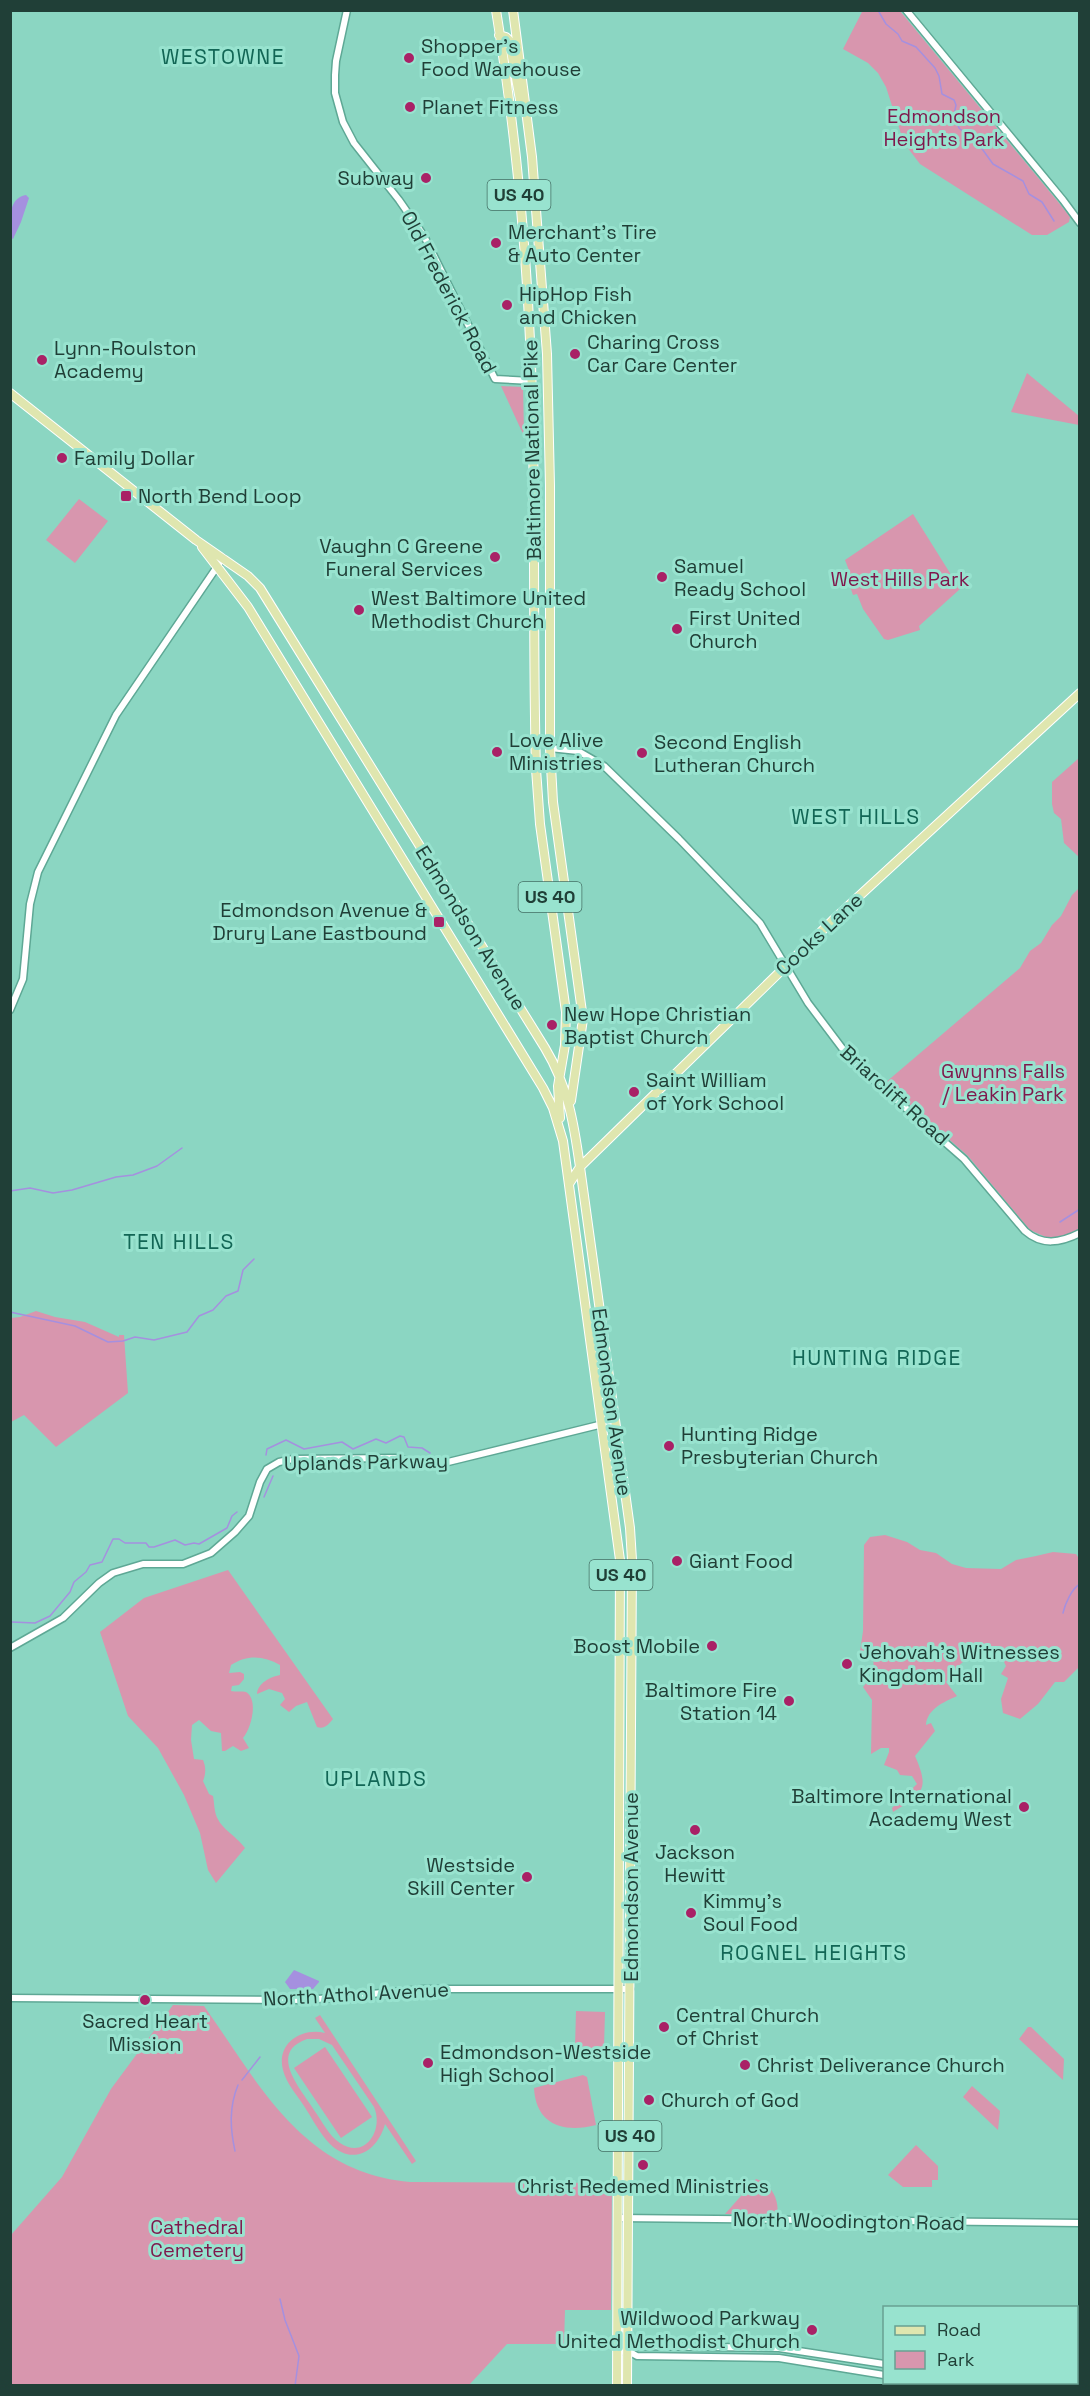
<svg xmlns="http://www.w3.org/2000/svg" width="1090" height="2396" font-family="'Space Grotesk',sans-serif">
	<rect width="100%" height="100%" fill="#8bd6c2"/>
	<path fill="#d896ae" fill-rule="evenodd" d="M863,10L900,11L1059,203L1070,217L1069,222L1047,235H1032L920,164L904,143L886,87L878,73L868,63L843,49Z
		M1027,373L1079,416V425L1011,412Z
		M501,386L523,387L524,434H523Z
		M79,499L108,521L75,563L46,540Z
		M913,514L960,589L919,626L920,630L888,640L884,639L863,609L857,594L853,595L846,575L850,573L845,560Z
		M1079,758V857L1064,843L1061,819L1054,813L1052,804V782Z
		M1079,888V1229L1059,1238H1048L1030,1230L968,1156L885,1083L1020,968L1030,951L1041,943L1052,925L1061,916L1072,895Z
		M36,1311L55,1317L85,1322L119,1337V1335H124L128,1393L56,1447L24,1415L11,1422V1318L20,1317Z
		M885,1535L907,1542L920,1550L936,1553L952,1564L966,1568L1001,1569L1016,1560L1036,1556L1053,1552L1076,1554L1080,1560L1079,1667L1064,1682H1055L1038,1704L1020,1719L1003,1713L1001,1699L1008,1678L1001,1674L1006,1666L1002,1658C972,1650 963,1658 946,1682L957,1696C944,1702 927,1709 926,1725L931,1723L935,1731L915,1756C930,1790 923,1793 893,1812L892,1808L917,1784L912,1776L900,1775L897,1770L884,1765L889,1752V1748H881L871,1754L872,1700L863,1687L874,1674L873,1654L860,1652L863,1631L864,1545L870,1537Z
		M228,1570L333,1719C329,1724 324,1730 317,1727L307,1702L296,1706L289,1712L280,1705L285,1699L282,1693L269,1689L257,1694C258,1683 270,1677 280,1675V1665C264,1656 248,1654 231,1665L229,1673L240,1672L244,1674V1679L239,1685L232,1686L231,1691C235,1692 243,1691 246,1692C259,1700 251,1729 243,1738L249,1748L241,1751L233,1746L225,1751H222L221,1733L211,1731L199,1720L192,1725L191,1740L194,1759L203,1760C206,1767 206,1774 203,1781L209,1794L213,1796C214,1801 214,1806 215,1811C218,1828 236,1835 245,1848L216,1883L208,1870L200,1833L184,1795L158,1748L128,1716L100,1632L144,1598Z
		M173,2005L204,2006C260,2085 302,2172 410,2182L612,2183L611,2310H565L564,2344H507L469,2385H11V2235L62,2177L111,2089Z
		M576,2011L605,2012L604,2048H575Z
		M320,2015L416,2161L412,2164L385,2124C378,2150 354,2167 330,2144C320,2134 312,2118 304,2106C297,2095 286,2083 283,2070C276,2044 301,2027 325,2033L315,2018ZM307,2039H319L332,2045L374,2107C384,2130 365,2160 340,2143C329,2136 322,2121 314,2110C301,2089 267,2053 307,2039Z
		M1028,2027H1031L1064,2059L1063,2080L1019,2039Z
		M325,2047L372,2117L341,2138L294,2068Z
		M583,2075L587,2077L596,2125C565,2133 536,2126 534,2088Z
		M972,2086L1000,2111L998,2130L963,2097Z
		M916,2145L938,2166V2180H932V2187H903L888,2175Z
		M756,2179C771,2183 780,2200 777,2215L725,2214Z"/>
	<path fill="#a590df" d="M26,195L29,198L21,222L13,239L11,238C10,223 7,198 26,195Z
		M294,1970L319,1981V1982L313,1989H290L285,1982Z"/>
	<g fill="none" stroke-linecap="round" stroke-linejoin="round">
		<path stroke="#a590df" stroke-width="1.5" d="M879,12L886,24L898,34L902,41L916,47L935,68L939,76L942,94L954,100L956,105L954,115L959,128L980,146L993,164L1023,181L1029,194L1042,202L1054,221
			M10,1191L30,1188L53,1193L72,1190L116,1177L133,1175L157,1166L182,1148
			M1060,1222L1080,1209
			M10,1312L75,1326L108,1342L123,1341L135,1337L154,1340L187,1332L199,1316L213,1310L226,1296L238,1291L243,1270L254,1259
			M266,1455L267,1449L286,1440L304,1449L342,1442L353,1449L376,1439L386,1443L400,1436L404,1437L408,1447L422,1448L430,1453
			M264,1497L273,1476
			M1063,1613C1065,1604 1072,1588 1080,1584
			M12,1622L35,1623L50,1616L70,1592L74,1582L86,1572L90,1565L102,1562L113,1539H119L125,1543H146L149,1547H154L175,1540L185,1545L194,1543L199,1544L227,1528L232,1516L237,1512
			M242,2080L260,2057
			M235,2151C230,2128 229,2107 238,2085
			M280,2299L285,2320L299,2356L295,2386"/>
		<defs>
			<path id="minor" d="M347,10L336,61L335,75V93L343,122L354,143L399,200L424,236L495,379L532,381
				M906,10L1063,200L1080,223
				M550,748L578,751L604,766L679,839L760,923L808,1003L842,1048L860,1068L964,1159L1025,1231C1042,1246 1060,1243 1080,1233
				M10,1010L23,979L30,904L38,872L116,715L223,558
				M10,1648L63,1618L99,1583L113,1573L143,1564H183L211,1553L235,1532L249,1516L260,1482L267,1469L279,1462L293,1459L395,1458L425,1464H440L615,1421
				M10,1998L308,2000L424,1989H630
				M618,2218L1080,2223
				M628,2351L637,2356L779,2358L884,2375
				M617,2352L628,2351L638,2346L779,2348L884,2364
				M1076,2377L1080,2378
				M1044,2382L1064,2386"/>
			<path id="major" d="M496,10C519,151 531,296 533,439C535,549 533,659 536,769L540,824L566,1012L565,1045L558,1086L560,1118
				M513,10L532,157L547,354L550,486V748L553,802L583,1019L571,1101
				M499,35L506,37L509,40L520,100
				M10,393L196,540L248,576L260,588L545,1048C568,1086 574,1124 580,1167L630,1528L632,1560L627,2386
				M202,547L248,607L543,1088L553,1108L563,1141L620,1560L617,2386
				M569,1184L580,1167L832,921L1080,693"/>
		</defs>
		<use href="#minor" stroke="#5ea895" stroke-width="9"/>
		<use href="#major" stroke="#fff" stroke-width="10"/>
		<use href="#minor" stroke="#fff" stroke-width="6"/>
		<use href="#major" stroke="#dfe6af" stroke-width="8"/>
	</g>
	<g fill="#a92166" stroke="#98e3cf" stroke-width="2">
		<circle cx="409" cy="58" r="6"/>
		<circle cx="410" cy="107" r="6"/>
		<circle cx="426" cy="178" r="6"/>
		<circle cx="496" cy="243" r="6"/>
		<circle cx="507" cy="305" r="6"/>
		<circle cx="575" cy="354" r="6"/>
		<circle cx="42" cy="360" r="6"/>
		<circle cx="62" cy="458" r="6"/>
		<rect x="120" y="490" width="12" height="12" rx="3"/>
		<circle cx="495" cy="557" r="6"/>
		<circle cx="662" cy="577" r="6"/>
		<circle cx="359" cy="610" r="6"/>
		<circle cx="677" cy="629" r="6"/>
		<circle cx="497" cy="752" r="6"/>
		<circle cx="642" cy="753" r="6"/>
		<rect x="433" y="916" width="12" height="12" rx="3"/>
		<circle cx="552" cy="1025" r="6"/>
		<circle cx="634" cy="1092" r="6"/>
		<circle cx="669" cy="1446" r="6"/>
		<circle cx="677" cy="1561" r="6"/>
		<circle cx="712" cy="1646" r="6"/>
		<circle cx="847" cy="1664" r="6"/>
		<circle cx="789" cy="1701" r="6"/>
		<circle cx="1024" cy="1807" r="6"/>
		<circle cx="695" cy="1830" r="6"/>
		<circle cx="527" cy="1877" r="6"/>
		<circle cx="691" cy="1913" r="6"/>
		<circle cx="145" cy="2000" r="6"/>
		<circle cx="664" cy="2027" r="6"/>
		<circle cx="428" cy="2063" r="6"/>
		<circle cx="745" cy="2065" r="6"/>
		<circle cx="649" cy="2100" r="6"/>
		<circle cx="643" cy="2165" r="6"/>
		<circle cx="812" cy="2330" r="6"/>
	</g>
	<g text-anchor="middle" stroke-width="6" stroke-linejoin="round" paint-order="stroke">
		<g fill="#98e3cf" stroke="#447065" stroke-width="1.5">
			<rect x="487.5" y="180" width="63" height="30" rx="4.5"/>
			<rect x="518.5" y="882" width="63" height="30" rx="4.5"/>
			<rect x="589.5" y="1560" width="63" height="30" rx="4.5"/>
			<rect x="598.5" y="2121" width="63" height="30" rx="4.5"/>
		</g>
		<g font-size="18" font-weight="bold" fill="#203f37">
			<text x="519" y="201">US 40</text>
			<text x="550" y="903">US 40</text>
			<text x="621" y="1581">US 40</text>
			<text x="630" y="2142">US 40</text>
		</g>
		<g font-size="20" fill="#203f37" stroke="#98e3cf" text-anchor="start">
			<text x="421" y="53">Shopper's<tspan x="421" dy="23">Food Warehouse</tspan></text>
			<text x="422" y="114">Planet Fitness</text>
			<text x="414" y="185" text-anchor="end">Subway</text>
			<text x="508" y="239">Merchant's Tire<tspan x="508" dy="23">&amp; Auto Center</tspan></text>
			<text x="519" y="301">HipHop Fish<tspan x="519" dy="23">and Chicken</tspan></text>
			<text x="587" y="349">Charing Cross<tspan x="587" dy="23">Car Care Center</tspan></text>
			<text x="54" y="355">Lynn-Roulston<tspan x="54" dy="23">Academy</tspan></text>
			<text x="74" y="465">Family Dollar</text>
			<text x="138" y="503">North Bend Loop</text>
			<text x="483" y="553" text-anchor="end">Vaughn C Greene<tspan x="483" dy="23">Funeral Services</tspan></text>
			<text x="674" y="573">Samuel<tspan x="674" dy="23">Ready School</tspan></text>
			<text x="371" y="605">West Baltimore United<tspan x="371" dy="23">Methodist Church</tspan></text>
			<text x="689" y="625">First United<tspan x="689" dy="23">Church</tspan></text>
			<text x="509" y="747">Love Alive<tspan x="509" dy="23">Ministries</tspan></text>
			<text x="654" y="749">Second English<tspan x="654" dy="23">Lutheran Church</tspan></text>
			<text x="427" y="917" text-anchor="end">Edmondson Avenue &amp;<tspan x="427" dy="23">Drury Lane Eastbound</tspan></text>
			<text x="564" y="1021">New Hope Christian<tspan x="564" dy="23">Baptist Church</tspan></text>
			<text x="646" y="1087">Saint William<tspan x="646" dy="23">of York School</tspan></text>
			<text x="681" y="1441">Hunting Ridge<tspan x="681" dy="23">Presbyterian Church</tspan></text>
			<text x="689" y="1568">Giant Food</text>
			<text x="700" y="1653" text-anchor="end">Boost Mobile</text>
			<text x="859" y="1659">Jehovah's Witnesses<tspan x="859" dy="23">Kingdom Hall</tspan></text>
			<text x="777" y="1697" text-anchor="end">Baltimore Fire<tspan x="777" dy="23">Station 14</tspan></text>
			<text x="1012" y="1803" text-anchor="end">Baltimore International<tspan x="1012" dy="23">Academy West</tspan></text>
			<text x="695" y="1859" text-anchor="middle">Jackson<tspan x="695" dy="23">Hewitt</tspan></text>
			<text x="515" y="1872" text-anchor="end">Westside<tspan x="515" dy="23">Skill Center</tspan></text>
			<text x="703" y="1908">Kimmy's<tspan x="703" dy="23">Soul Food</tspan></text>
			<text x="676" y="2022">Central Church<tspan x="676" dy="23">of Christ</tspan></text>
			<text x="145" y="2028" text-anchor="middle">Sacred Heart<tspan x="145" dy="23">Mission</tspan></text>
			<text x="440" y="2059">Edmondson-Westside<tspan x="440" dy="23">High School</tspan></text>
			<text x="757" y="2072">Christ Deliverance Church</text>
			<text x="661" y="2107">Church of God</text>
			<text x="643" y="2193" text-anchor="middle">Christ Redemed Ministries</text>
			<text x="800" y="2325" text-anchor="end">Wildwood Parkway<tspan x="800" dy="23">United Methodist Church</tspan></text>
		</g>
		<g font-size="20" fill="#7f184c" stroke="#98e3cf">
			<text x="944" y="123">Edmondson<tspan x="944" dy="23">Heights Park</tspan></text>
			<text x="900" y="586">West Hills Park</text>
			<text x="1003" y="1078">Gwynns Falls<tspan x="1003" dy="23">/ Leakin Park</tspan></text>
			<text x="197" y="2234">Cathedral<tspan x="197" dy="23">Cemetery</tspan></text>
		</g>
		<g font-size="20" fill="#203f37" stroke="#98e3cf">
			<text transform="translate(449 292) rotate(62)" y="7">Old Frederick Road</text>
			<text transform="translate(532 450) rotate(-91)" y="7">Baltimore National Pike</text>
			<text transform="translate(471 928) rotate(58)" y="7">Edmondson Avenue</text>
			<text transform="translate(819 934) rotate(-43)" y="7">Cooks Lane</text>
			<text transform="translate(895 1095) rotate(42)" y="7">Briarclift Road</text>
			<text transform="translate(612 1402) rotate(82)" y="7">Edmondson Avenue</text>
			<text transform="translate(366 1462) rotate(-1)" y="7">Uplands Parkway</text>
			<text transform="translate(631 1887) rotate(-90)" y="7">Edmondson Avenue</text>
			<text transform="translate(356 1994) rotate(-3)" y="7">North Athol Avenue</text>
			<text transform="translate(849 2221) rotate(1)" y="7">North Woodington Road</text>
		</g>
		<g font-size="21" letter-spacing="1.5" fill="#126655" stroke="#98e3cf">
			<text x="223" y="64">WESTOWNE</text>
			<text x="856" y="824">WEST HILLS</text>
			<text x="179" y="1249">TEN HILLS</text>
			<text x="877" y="1365">HUNTING RIDGE</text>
			<text x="376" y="1786">UPLANDS</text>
			<text x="814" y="1960">ROGNEL HEIGHTS</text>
		</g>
	</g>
	<rect width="1090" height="2396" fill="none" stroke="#203f37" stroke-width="24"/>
	<rect x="883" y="2306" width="195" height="78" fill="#98e3cf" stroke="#68a192" stroke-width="1.5"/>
	<rect x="895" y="2326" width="30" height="9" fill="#dfe6af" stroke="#68a192" stroke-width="1.5"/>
	<text x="937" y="2336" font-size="18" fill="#203f37">Road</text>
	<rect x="895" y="2351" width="30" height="18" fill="#d896ae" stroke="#68a192" stroke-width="1.5"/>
	<text x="937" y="2366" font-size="18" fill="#203f37">Park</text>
</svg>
